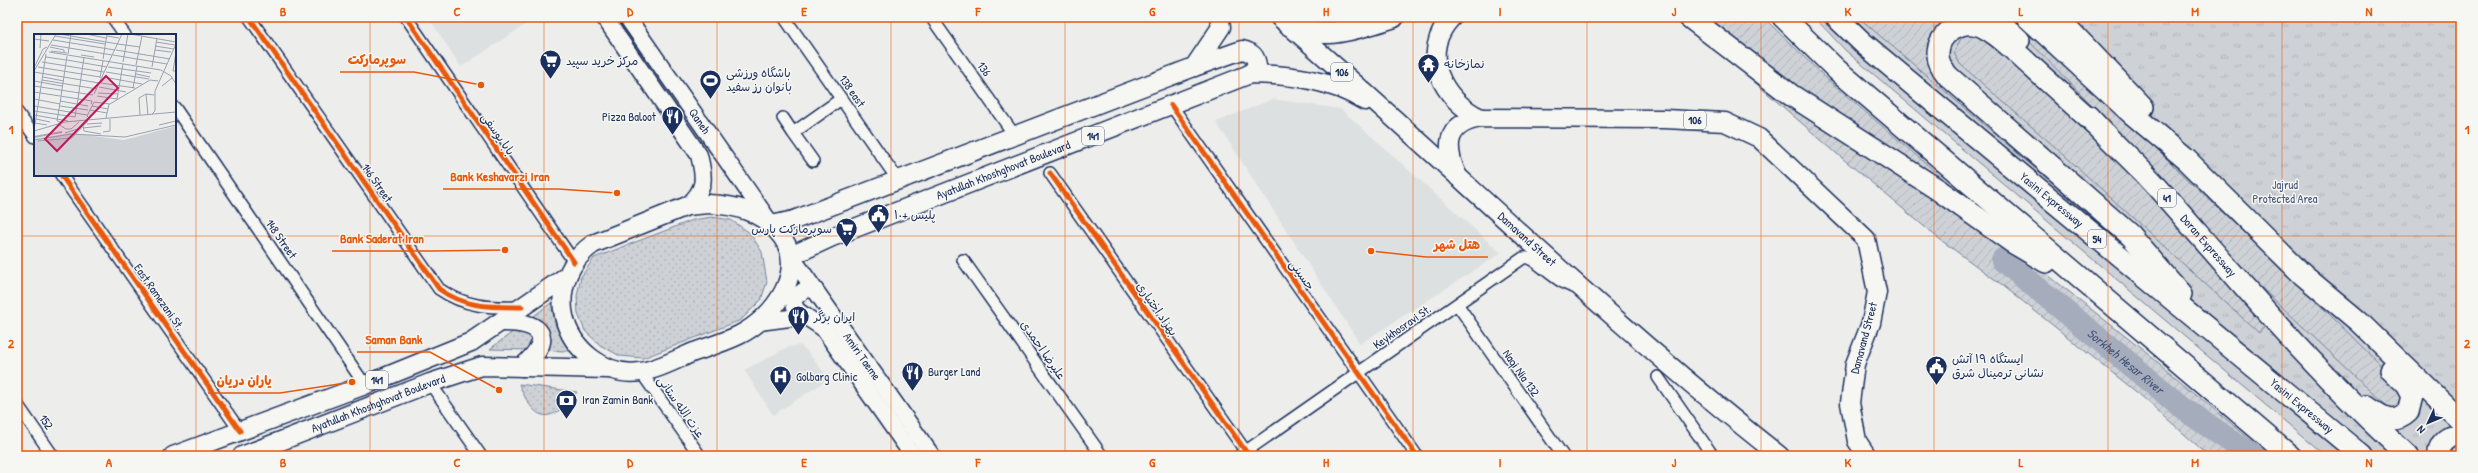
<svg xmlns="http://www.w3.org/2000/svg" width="2478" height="473" font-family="'Patrick Hand','Playpen Sans Arabic',sans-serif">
	<defs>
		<pattern id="grass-dots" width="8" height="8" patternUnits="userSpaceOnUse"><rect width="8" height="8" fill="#ced2d7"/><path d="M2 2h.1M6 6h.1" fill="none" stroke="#b0b5bb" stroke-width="1.8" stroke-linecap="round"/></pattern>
		<pattern id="park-tufts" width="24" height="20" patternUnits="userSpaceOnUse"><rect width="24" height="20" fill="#ced2d7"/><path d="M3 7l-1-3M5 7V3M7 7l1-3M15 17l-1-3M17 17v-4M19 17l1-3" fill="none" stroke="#b0b5bb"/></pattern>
		<pattern id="garden-furrows" width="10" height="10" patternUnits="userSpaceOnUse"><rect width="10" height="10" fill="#ced2d7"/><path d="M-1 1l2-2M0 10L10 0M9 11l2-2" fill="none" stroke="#b0b5bb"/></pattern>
	</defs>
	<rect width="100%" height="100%" fill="#edeeec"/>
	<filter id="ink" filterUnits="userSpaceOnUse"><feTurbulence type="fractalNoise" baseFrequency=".025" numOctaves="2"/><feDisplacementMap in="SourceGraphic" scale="8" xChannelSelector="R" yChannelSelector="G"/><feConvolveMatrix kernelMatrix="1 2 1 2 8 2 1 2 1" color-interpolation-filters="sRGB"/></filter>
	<g filter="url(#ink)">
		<path fill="#dde0e1" d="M428,17H537L461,67Z
			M1273,99L1341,109L1501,253L1360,344L1216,122Z
			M800,345L807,351L829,379L773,415L744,370L788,347Z"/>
		<path fill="url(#grass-dots)" stroke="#74809a" d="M712,217L731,220L750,233L762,252L767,282L761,300L741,320L643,358L620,356L600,345L585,331L578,314L577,296L581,277L594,258L693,220Z
			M551,303L556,327L569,351L490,349Z
			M519,384L577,392C551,425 535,424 519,384Z"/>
		<path fill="url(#park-tufts)" stroke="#74809a" d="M1814,17H2461V456H2326L1846,51Z"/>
		<path fill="url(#garden-furrows)" stroke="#74809a" d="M1697,17H1763L1827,79L1971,202L1916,169Z
			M1858,17H1960L1932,46L2127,243L2106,229Z
			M2005,17H2018L2328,313L2402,386L2406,401L2395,410L2389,408L2230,258L2164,178Z
			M1968,32L1991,39L2127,168L2267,324L2259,333L2064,155L1960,64L1954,53L1962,36Z
			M1721,53L2014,248L2154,359L2270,456H2209L2139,394L2001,284L1938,238L1836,153Z"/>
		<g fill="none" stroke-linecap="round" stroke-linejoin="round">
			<path stroke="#a5acbc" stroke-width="24" id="s1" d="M2003,260L2183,408L2252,456"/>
			<defs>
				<path id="street" d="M112,17L125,35
					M249,17L439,289C465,307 490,308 520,307
					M406,17L574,262
					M784,17L898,180
					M931,17L1015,136
					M1171,105L1417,456
					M175,108L365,385
					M17,112L35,137
					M783,118L793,133L841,99
					M793,133L813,161
					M1050,173L1249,456
					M61,175L240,431
					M963,260L1102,456
					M1457,304L1563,456
					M641,372L700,456
					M1658,377L1713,456
					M430,383L481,456
					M17,404L53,456
					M1239,456L1523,258C1534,254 1558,287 1579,288"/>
				<g id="secondary">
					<path d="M604,17L699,155C705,179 706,189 687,206"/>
					<path id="s2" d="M627,17L771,224"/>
					<path id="s3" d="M791,256L932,456"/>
					<path d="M805,316C797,311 793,308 794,298L806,289L815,290"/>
					<path d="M759,322L805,316L823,328L913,456"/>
				</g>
				<g id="primary">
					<path id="s4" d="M1279,17C1448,162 1605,319 1780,456"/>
					<path d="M1452,17C1418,53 1442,100 1481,118"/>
					<path d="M1194,67L1242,50C1252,52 1256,56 1257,66L1250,74"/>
					<path d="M1458,177C1445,148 1444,124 1481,118L1665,119L1725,122L1759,138L1866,239L1877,292L1871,323L1855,364L1850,403L1857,441L1867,456"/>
					<path d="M708,204C735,205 760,211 778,232C811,268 774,318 739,335C725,342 708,347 694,352C677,359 657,370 640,372C605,377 571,349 564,316C558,288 570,260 593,244L687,206Z"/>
					<path d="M772,225L794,220L1194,67L1221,27L1219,17"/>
					<path id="s5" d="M791,256L832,237L1250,74C1291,75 1329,79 1365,101"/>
					<path d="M501,322C542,321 556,338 522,367"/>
					<path d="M173,456L365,385L471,342L567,276"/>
					<path id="s6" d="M242,456L430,383L482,366L609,369"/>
				</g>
				<g id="highway">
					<path d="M1689,17L1791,95L1937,189L2012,242L2046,262"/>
					<path d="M1783,17L1837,70L2290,456"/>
					<path id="s7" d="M1836,17L1863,43C2028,182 2196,318 2362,456"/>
					<path d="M1994,17L2019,40"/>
					<path d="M2027,17L2130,112L2187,160L2303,275L2358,321L2461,421"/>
					<path d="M2057,17L2143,107"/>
					<path d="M1288,24C1324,42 1357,28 1393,17"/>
					<path id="s8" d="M2088,116C2110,141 2136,163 2158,188C2239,280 2317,374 2408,456"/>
					<path d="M2097,126C2075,106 2053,86 2031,66C2016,53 2000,35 1981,26C1962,18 1937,33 1938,55C1938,63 1943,70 1948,76L2130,235L2181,294"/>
					<path d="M2366,406C2380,416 2393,426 2408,412L2412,396L2406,385L2391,370"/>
					<path d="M2439,456C2438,442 2449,436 2461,434"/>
				</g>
			</defs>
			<use href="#street" stroke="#1b2f5e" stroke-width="14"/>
			<use href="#secondary" stroke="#1b2f5e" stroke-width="19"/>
			<use href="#primary" stroke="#1b2f5e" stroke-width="21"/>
			<use href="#highway" stroke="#1b2f5e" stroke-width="24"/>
			<use href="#street" stroke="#f6f6f2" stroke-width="11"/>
			<use href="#secondary" stroke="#f6f6f2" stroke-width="16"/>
			<use href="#primary" stroke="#f6f6f2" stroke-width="18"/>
			<use href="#highway" stroke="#f6f6f2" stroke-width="21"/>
			<defs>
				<path id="cycleway" d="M249,17L439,289C465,308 491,307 522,307
					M406,17L574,262
					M1171,105L1417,456
					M1050,173L1249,456
					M61,175L240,431"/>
			</defs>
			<use href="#cycleway" stroke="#f6f6f2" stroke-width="8"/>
			<use href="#cycleway" stroke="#e8590c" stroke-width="5"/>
		</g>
	</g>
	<path fill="none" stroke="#e8590c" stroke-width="1" stroke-opacity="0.55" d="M196,17V456M370,17V456M544,17V456M717,17V456M891,17V456M1065,17V456M1239,17V456M1413,17V456M1587,17V456M1761,17V456M1934,17V456M2108,17V456M2282,17V456M17,236H2461"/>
	<defs>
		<symbol id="supermarket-pin" viewBox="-11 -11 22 30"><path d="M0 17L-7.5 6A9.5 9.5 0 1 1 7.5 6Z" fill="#1b2f5e" stroke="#f6f6f2"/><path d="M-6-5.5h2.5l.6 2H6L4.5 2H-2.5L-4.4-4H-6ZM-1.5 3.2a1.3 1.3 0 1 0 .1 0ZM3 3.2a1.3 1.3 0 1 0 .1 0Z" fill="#fff"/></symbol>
		<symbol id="temple-pin" viewBox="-11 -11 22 30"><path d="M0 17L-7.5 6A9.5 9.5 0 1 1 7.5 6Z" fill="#1b2f5e" stroke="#f6f6f2"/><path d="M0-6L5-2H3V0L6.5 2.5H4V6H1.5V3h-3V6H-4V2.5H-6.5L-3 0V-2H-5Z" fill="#fff"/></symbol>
		<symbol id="stadium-pin" viewBox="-11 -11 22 30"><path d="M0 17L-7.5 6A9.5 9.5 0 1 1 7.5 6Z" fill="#1b2f5e" stroke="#f6f6f2"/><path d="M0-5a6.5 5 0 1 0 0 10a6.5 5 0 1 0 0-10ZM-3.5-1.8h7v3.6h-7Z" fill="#fff"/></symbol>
		<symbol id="restaurant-pin" viewBox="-11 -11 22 30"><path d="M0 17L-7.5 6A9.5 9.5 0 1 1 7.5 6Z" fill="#1b2f5e" stroke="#f6f6f2"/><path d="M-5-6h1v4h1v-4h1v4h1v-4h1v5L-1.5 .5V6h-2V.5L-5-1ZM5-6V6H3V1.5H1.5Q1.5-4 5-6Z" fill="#fff"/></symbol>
		<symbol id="civic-pin" viewBox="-11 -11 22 30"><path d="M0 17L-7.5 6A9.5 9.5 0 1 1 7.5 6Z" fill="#1b2f5e" stroke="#f6f6f2"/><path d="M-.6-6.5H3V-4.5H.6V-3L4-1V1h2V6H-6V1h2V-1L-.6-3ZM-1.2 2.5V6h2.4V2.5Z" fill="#fff"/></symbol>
		<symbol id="hospital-pin" viewBox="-11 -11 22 30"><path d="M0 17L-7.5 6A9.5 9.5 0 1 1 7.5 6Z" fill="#1b2f5e" stroke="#f6f6f2"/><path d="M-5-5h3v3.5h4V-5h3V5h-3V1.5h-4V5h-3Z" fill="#fff"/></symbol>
		<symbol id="bank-pin" viewBox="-11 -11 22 30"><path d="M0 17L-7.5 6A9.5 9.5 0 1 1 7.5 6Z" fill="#1b2f5e" stroke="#f6f6f2"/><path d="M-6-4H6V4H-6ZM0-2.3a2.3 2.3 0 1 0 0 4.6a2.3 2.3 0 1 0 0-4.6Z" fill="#fff"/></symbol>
	</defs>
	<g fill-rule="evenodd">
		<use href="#supermarket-pin" x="538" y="48" width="25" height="34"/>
		<use href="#temple-pin" x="1416" y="52" width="25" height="34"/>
		<use href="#stadium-pin" x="698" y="68" width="25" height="34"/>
		<use href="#restaurant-pin" x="660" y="104" width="25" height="34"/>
		<use href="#civic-pin" x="866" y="202" width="25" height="34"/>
		<use href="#supermarket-pin" x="834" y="216" width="25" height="34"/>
		<use href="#restaurant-pin" x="786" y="304" width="25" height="34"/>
		<use href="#civic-pin" x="1924" y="354" width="25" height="34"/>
		<use href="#restaurant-pin" x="900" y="360" width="25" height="34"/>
		<use href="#hospital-pin" x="768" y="364" width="25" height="34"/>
		<use href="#bank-pin" x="554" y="388" width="25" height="34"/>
	</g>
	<g text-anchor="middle" stroke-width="3" stroke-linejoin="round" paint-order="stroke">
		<g fill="#f6f6f2" stroke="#5d6b8a" stroke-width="1">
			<rect x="1331" y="63" width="22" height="18" rx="3"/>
			<rect x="1684" y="111" width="22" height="18" rx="3"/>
			<rect x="1082" y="127" width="22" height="18" rx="3"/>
			<rect x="2158" y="189" width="18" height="18" rx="3"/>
			<rect x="2088" y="230" width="18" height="18" rx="3"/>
			<rect x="366" y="371" width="22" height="18" rx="3"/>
		</g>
		<g font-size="11" font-weight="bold" fill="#1b2f5e">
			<text x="1342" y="76">106</text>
			<text x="1695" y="124">106</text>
			<text x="1093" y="140">141</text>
			<text x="2167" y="202">41</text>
			<text x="2097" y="243">54</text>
			<text x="377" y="384">141</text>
		</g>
		<g font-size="12" fill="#1b2f5e" stroke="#f6f6f2" text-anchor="start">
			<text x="566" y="65">مرکز خرید سپید</text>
			<text x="1444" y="68">نمازخانه</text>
			<text x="726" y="77">باشگاه ورزشی<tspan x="726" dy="14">بانوان رز سفید</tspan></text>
			<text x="656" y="121" text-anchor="end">Pizza Baloot</text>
			<text x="894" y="219">پلیس +١٠</text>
			<text x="832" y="233" text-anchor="end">سوپرمارکت پارس</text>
			<text x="814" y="321">ایران برگر</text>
			<text x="1952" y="363">ایستگاه ۱۹ آتش<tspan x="1952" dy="14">نشانی ترمینال شرق</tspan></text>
			<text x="928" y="376">Burger Land</text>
			<text x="796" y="381">Golbarg Clinic</text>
			<text x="582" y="404">Iran Zamin Bank</text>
		</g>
		<g font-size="12" fill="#1b2f5e" stroke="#f6f6f2">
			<text transform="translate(984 69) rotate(55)" y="4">136</text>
			<text transform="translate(852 91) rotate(55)" y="4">138 east</text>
			<text dy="4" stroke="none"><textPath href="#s2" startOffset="127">Qaneh</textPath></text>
			<text transform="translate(498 134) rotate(55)" y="4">بابا یوسفی</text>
			<text dy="4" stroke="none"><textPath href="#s5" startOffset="229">Ayatullah Khoshghovat Boulevard</textPath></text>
			<text transform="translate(377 183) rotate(55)" y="4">146 Street</text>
			<text dy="4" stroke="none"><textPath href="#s7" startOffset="283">Yasini Expressway</textPath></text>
			<text transform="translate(281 239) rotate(55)" y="4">148 Street</text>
			<text dy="4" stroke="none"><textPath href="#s4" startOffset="333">Damavand Street</textPath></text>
			<text dy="4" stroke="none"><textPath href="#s8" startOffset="177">Doran Expressway</textPath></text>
			<text transform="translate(1302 275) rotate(55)" y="4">حسینی</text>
			<text transform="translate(159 297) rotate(55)" y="4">East Ramezani St.</text>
			<text transform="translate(1157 309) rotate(55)" y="4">بهزاد اختیاری</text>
			<text transform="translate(1402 327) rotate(-35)" y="4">Keykhosravi St.</text>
			<text transform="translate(1864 338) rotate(-75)" y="4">Damavand Street</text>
			<text transform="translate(1043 350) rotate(55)" y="4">علیرضا احمدی</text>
			<text dy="4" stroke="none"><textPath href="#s3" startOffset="123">Amiri Taeme</textPath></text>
			<text transform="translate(1521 373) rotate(55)" y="4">Naqi Nia 132</text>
			<text dy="4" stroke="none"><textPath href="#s6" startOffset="146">Ayatullah Khoshghovat Boulevard</textPath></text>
			<text dy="4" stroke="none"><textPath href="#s7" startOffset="607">Yasini Expressway</textPath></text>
			<text transform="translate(681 407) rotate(55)" y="4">عزت الله ستانی</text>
			<text transform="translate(46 422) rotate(55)" y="4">152</text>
		</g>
		<g font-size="12" fill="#48587c" stroke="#f6f6f2">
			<text x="2285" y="189">Jajrud<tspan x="2285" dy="14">Protected Area</tspan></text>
		</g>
		<g font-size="13" font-style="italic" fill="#44547a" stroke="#f6f6f2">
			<text dy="5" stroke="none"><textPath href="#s1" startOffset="159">Sorkheh Hesar River</textPath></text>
		</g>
	</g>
	<g transform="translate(34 34)">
		<rect width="142" height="142" fill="#edeeec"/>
		<path d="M142,92V142H0V105L37,99L90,106Z" fill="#ced2d7"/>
		<path fill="none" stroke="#a5acbc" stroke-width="2" d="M0,103L28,98"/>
		<path fill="none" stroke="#99a2b3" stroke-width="1" d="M25,0L84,10M52,0L72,4M96,0L142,8M21,2L71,10M73,2L85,4M0,5L15,7M19,6L81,16M122,8L141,11M84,10L106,13M17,11L78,21M121,12L140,15M16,13L30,16V18M6,14L7,0M82,16L136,25M121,16L137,18M17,17L33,19M15,18L127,36L137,42L142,50M142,18L139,37H142M34,20L37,0M47,21L60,23M79,21L133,30M12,23L32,26M69,25L73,0M33,26L73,33M8,28L70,38M89,28L94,0M102,31L108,2M4,33L66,43M74,33L117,39M118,33L123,4M0,34L9,15L13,13M0,37L22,0M0,38L65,49M72,38L115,45M102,40L116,43M9,43L30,47M70,43L108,50M66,44L69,27M8,46L63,55M0,47L28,52M67,49L101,54M0,52L59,61M128,52L138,44M65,53L92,58M99,54L103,32M0,58L58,67L57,70M6,59L12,20M64,59L84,60M60,60L88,0M112,60L114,81M27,62L33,22M63,62L83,65M0,65L26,70M44,65L50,23M83,65L89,30M26,67L54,72M0,72L53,81M26,72L54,76M58,72L74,75M56,76L73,79M0,77L41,83M118,80L121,77V57L142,10M0,81L34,87M106,81L105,64L112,60L120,61M41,83L44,65M72,84L75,70M2,85L16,88M56,85L53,82L60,68L76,70L116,46L124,47M26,88L23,87L27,63M1,89L13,91M24,90L32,95H37L45,88M53,90L68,89M125,91L142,87M49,92L50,97L67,100M49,94L67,92M0,96L6,59M0,97L31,88L142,78M69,98L76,97V85M31,99L47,94M0,106L37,100L91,103L142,91M4,107L38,104L54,87"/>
		<path fill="#c2185b" fill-opacity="0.15" stroke="#c2185b" stroke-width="2" d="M72,42L84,54L23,117L11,105Z"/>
		<rect width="142" height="142" fill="none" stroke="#1b2f5e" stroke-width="2"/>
	</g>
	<path fill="none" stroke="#e8590c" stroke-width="1.5" d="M481 85L414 72H340M617 193L558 189H443M505 250L431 251H332M1371 251L1426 257H1488M499 390L430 352H357M352 382L280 393H208"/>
	<g fill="#e8590c" stroke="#f6f6f2" stroke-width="1.5">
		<circle cx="481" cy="85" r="4"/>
		<circle cx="617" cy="193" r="4"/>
		<circle cx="505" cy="250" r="4"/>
		<circle cx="1371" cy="251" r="4"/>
		<circle cx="499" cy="390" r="4"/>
		<circle cx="352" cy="382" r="4"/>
	</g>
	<g font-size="13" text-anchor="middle" font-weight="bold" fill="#e8590c" stroke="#f6f6f2" stroke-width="3" stroke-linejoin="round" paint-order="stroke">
		<text x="377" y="64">سوپرمارکت</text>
		<text x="500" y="181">Bank Keshavarzi Iran</text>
		<text x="382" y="243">Bank Saderat Iran</text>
		<text x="1457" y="249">هتل شهر</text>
		<text x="394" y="344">Saman Bank</text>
		<text x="244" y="385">یاران دریان</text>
	</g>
	<rect width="2478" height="473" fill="none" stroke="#f6f6f2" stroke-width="44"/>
	<g transform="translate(2428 423) rotate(226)" stroke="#f6f6f2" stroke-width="3" paint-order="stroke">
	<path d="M0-3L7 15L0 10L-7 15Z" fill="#1b2f5e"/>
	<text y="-6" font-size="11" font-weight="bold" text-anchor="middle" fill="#1b2f5e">N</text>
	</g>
	<rect x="22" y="22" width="2434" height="429" fill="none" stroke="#e8590c" stroke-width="1.5"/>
	<g font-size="13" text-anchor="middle" font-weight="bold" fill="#e8590c">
		<text x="109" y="16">A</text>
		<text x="283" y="16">B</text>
		<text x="457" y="16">C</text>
		<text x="630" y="16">D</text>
		<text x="804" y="16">E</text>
		<text x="978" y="16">F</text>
		<text x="1152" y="16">G</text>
		<text x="1326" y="16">H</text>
		<text x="1500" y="16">I</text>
		<text x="1674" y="16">J</text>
		<text x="1848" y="16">K</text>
		<text x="2021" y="16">L</text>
		<text x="2195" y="16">M</text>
		<text x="2369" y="16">N</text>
		<text x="11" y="134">1</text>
		<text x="2467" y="134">1</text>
		<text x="11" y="348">2</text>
		<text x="2467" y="348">2</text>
		<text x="109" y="467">A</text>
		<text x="283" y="467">B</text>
		<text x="457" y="467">C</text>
		<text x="630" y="467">D</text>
		<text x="804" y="467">E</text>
		<text x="978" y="467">F</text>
		<text x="1152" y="467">G</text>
		<text x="1326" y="467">H</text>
		<text x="1500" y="467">I</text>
		<text x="1674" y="467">J</text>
		<text x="1848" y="467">K</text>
		<text x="2021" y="467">L</text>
		<text x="2195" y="467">M</text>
		<text x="2369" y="467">N</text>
	</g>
</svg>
